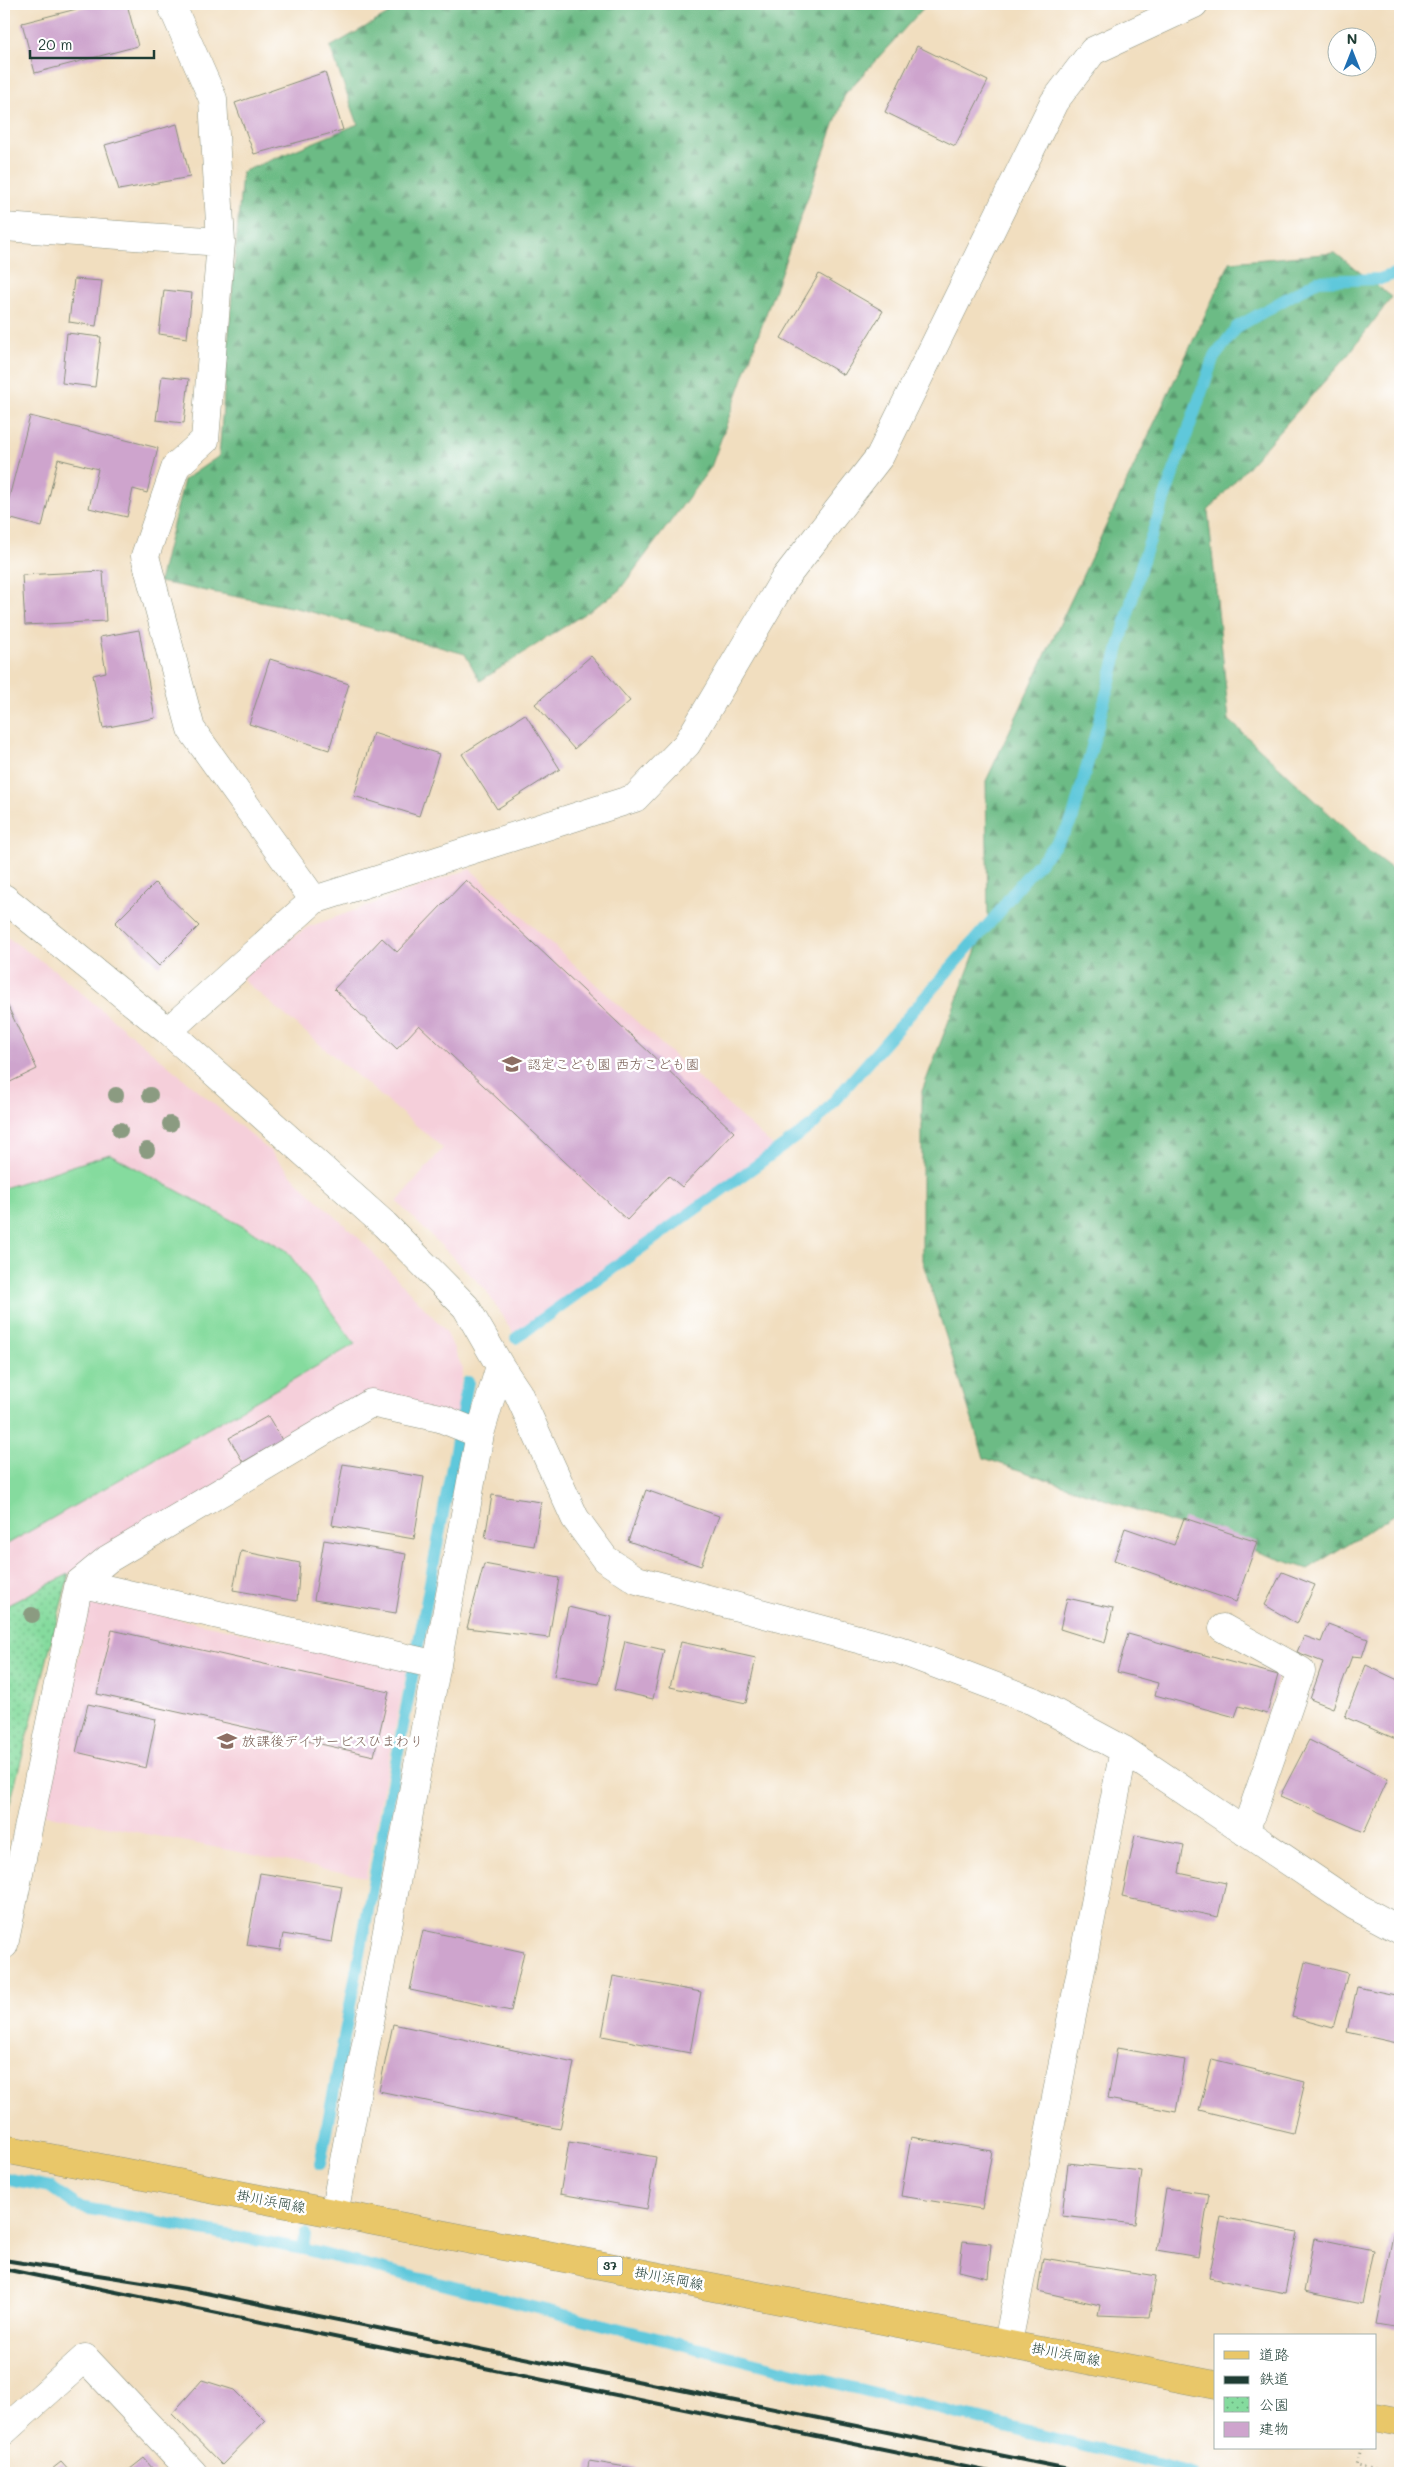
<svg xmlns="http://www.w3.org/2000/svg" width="1404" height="2477" font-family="Mali,'Klee One',sans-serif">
	<defs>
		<pattern id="forest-firs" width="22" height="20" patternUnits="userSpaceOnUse" patternTransform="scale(1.25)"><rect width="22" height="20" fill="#6cbb85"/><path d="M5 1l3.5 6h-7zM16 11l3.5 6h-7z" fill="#58996e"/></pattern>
		<pattern id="park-dots" width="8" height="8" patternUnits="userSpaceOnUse" patternTransform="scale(1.25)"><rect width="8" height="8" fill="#85db9e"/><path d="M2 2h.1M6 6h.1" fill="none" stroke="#6cb382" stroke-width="1.8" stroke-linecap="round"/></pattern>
	</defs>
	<rect width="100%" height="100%" fill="#fff"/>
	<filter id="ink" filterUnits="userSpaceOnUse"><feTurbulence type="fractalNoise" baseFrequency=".02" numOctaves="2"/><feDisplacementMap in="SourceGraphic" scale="10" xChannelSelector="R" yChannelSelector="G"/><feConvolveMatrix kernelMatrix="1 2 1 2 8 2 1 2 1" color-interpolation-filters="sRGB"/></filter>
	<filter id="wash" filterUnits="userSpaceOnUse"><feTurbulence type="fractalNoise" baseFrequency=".0096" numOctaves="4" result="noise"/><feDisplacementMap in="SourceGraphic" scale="20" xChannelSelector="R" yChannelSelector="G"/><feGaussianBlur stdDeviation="1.12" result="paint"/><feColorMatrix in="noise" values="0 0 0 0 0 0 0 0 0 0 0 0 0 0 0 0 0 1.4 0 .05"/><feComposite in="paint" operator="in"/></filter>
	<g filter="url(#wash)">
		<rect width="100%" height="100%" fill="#f1debf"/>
		<path fill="#f5cfda" d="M470,869L777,1150L513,1333L485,1289L397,1202L443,1148L242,979L266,956L308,927Z
			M4,935L53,969L271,1152L297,1181L362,1241L446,1331L463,1369L456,1416L372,1397L69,1574L6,1819H4Z
			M90,1600L407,1668L366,1877L45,1814Z"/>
		<path fill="#85db9e" stroke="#528c69" d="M110,1154L286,1250L355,1344L4,1546V1188Z"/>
		<path fill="url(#forest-firs)" stroke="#467c5c" d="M406,4H927L845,94L711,467L618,592L480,681L465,654L301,609L159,582L184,480L219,456L242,172L358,124L330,47Z
			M1335,253L1392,297L1348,355L1208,511L1229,720L1370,852L1400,875V1511L1308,1569L984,1458L922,1260V1091L988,918L986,781L1230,262Z"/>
		<path fill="url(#park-dots)" stroke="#528c69" d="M69,1574L6,1819H4V1607Z"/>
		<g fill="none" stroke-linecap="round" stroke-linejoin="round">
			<path stroke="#5fc8db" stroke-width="12" d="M516,1338L814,1124L1001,910C1021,876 1056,853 1073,817L1141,566L1213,359L1237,327L1317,281L1380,279L1400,272
				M320,2164L468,1382
				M4,2178L50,2187L79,2207L303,2249L1192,2473
				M303,2249L305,2234"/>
		</g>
		<g id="blocks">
			<path fill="#cea4cd" d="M96,4H127L138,46L35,73L22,23Z
				M309,4H325L312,9Z
				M917,46L988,81L955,146L885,112Z
				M325,72L343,130L254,154L235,103Z
				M177,124L190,177L119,190L105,145Z
				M819,274L883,311L844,375L781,338Z
				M74,279L102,281L96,326L69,322Z
				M164,290L192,293L187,338L159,334Z
				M67,333L101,337L95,387L62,383Z
				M162,376L189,379L184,423L156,420Z
				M30,416L158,448L147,493L133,489L127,517L89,508L98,469L58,459L42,527L4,517Z
				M103,571L106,621L25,625L22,575Z
				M139,630L155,718L103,728L93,675L106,672L100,637Z
				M591,656L630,701L574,749L535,704Z
				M270,659L349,684L329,750L249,724Z
				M525,714L560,769L497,809L462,754Z
				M373,733L439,754L419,816L354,796Z
				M466,880L734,1132L682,1187L669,1176L627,1220L419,1025L397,1049L334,989L382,938L397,952Z
				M155,883L199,926L159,966L115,923Z
				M4,998L37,1069L4,1085Z
				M268,1416L282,1440L243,1462L229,1438Z
				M343,1464L424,1477L414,1539L332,1525Z
				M646,1490L719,1516L701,1566L628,1541Z
				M492,1495L541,1502L534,1546L485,1538Z
				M1184,1518L1257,1542L1236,1602L1114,1560L1125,1528L1174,1545Z
				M324,1540L406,1554L396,1613L314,1600Z
				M241,1551L300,1563L297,1601L233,1590Z
				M484,1564L559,1578L549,1638L467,1628Z
				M1282,1572L1315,1585L1297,1624L1265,1605Z
				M1067,1598L1113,1608L1105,1643L1060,1629Z
				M568,1607L612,1617L599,1684L554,1676Z
				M1328,1624L1368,1639L1362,1657L1352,1656L1333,1708L1310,1699L1323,1662L1297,1652L1304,1636L1321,1642Z
				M112,1630L389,1692L374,1756L97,1694Z
				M1128,1634L1278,1675L1267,1714L1239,1706L1235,1717L1155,1695L1158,1683L1117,1672Z
				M625,1641L664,1650L653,1699L614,1690Z
				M681,1642L756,1658L746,1703L670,1687Z
				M1366,1665L1400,1681V1734L1398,1740L1345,1717Z
				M88,1704L156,1719L146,1768L76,1752Z
				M1309,1740L1388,1779L1364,1832L1280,1796Z
				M1135,1835L1184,1845L1179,1873L1226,1883L1218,1917L1122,1897Z
				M260,1873L342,1886L332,1942L283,1934L280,1950L247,1945Z
				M423,1930L524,1952L511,2011L410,1990Z
				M1305,1962L1348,1973L1333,2028L1292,2017Z
				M613,1976L701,1992L690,2053L602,2036Z
				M1357,1987L1400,1996V2029L1397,2043L1347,2032Z
				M393,2024L574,2063L560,2129L379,2091Z
				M1117,2048L1185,2060L1176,2112L1108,2099Z
				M1212,2059L1305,2082L1293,2133L1199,2110Z
				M911,2137L992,2151L982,2209L901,2196Z
				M569,2142L656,2157L647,2209L560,2194Z
				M1068,2163L1142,2171L1135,2224L1062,2216Z
				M1166,2188L1209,2194L1199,2257L1156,2250Z
				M1221,2217L1297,2232L1285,2293L1209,2278Z
				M1393,2235L1400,2236V2328L1376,2324Z
				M1314,2238L1373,2250L1362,2304L1304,2292Z
				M963,2241L991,2244L988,2278L959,2271Z
				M1043,2258L1156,2276L1149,2317L1098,2315L1100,2305L1038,2291Z
				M202,2380L234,2390L265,2421L222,2465L172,2414Z
				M144,2458L156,2473H125Z
				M589,2461L651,2471L650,2473H587Z
				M61,2462L71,2473H47Z"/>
		</g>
	</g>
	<g filter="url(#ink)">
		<use href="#blocks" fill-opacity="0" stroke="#888e7a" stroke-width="1"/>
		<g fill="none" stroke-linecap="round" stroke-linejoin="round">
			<defs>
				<path id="minor" d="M171,4L213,99L221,242L205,440L176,466L145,556L191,729L314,900
					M4,227L221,242
					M4,898L168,1031L384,1224L466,1307L500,1366L518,1393L575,1518L605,1559L637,1580L899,1650L1033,1701L1124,1750L1355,1906L1400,1930
					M168,1031L314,900L635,798L687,744L785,578L880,456L1054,102L1093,51L1194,4
					M79,1583L108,1559L371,1403L440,1418L480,1434
					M1223,1628L1301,1671L1245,1832
					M4,1945L79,1583L437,1665
					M334,2214L480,1434L500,1366
					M1008,2343L1124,1750
					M4,2431L85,2358L193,2473"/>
				<path id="major" d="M4,2149L1215,2385
					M1375,2417L1400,2422"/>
			</defs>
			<use href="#minor" stroke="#888e7a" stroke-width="29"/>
			<use href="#major" stroke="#888e7a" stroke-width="29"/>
			<path stroke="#888e7a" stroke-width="3" stroke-dasharray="1 4" stroke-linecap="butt" d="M1361,2449L1357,2466L1397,2473"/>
			<use href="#minor" stroke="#fff" stroke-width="28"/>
			<use href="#major" stroke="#e9c769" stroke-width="28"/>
			<path stroke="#1f3d34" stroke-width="4" d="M4,2260L186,2289L1088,2473
				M4,2269L995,2473"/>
		</g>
		<g fill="#8b9b81">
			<circle cx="116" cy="1095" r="8"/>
			<circle cx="150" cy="1095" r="8"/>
			<circle cx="170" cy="1124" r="8"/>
			<circle cx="120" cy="1130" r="8"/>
			<circle cx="147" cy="1150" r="8"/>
			<circle cx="32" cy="1615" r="8"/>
		</g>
	</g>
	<defs>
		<symbol id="school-bare" viewBox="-9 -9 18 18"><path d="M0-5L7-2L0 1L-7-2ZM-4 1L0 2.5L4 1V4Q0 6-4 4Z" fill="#8d6e63" stroke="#fff" stroke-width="2.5" paint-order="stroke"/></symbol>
	</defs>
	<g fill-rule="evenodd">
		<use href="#school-bare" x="498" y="1050" width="28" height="28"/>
		<use href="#school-bare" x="213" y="1727" width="28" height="28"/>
	</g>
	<g text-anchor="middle" stroke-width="5" stroke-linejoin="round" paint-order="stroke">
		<rect fill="#fff" stroke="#627771" stroke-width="1" x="597.5" y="2256.5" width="25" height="19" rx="4"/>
		<g font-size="12" font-weight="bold" fill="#1f3d34">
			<text x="610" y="2270">37</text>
		</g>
		<g font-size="14" fill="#785e54" stroke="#fff" text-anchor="start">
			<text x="527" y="1069">認定こども園 西方こども園</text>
			<text x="242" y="1746">放課後デイサービスひまわり</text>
		</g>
		<g font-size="14" fill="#1f3d34" stroke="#fff">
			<text transform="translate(271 2201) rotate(11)" y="5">掛川浜岡線</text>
			<text transform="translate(669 2278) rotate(11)" y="5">掛川浜岡線</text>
			<text transform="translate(1066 2354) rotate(11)" y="5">掛川浜岡線</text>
		</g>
	</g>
	<rect width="1404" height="2477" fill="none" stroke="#fff" stroke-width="20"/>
	<rect x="1214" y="2334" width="162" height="115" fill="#ffffff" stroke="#a5b1ae"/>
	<rect x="1224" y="2351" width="25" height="8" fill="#e9c769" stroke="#a5b1ae"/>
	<text x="1259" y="2360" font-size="15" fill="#1f3d34">道路</text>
	<rect x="1224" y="2376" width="25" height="8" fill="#1f3d34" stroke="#a5b1ae"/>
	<text x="1259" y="2384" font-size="15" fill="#1f3d34">鉄道</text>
	<rect x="1224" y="2397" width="25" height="15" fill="url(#park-dots)" stroke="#a5b1ae"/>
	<text x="1259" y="2410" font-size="15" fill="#1f3d34">公園</text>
	<rect x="1224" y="2422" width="25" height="15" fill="#cea4cd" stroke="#a5b1ae"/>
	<text x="1259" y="2434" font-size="15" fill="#1f3d34">建物</text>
	<g transform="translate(1352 52)"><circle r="24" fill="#ffffff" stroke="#a5b1ae"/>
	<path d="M0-4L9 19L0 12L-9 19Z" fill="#1f6fb2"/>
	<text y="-8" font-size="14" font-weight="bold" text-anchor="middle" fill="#1f3d34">N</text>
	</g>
	<path d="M30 50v8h124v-8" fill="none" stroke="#1f3d34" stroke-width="2.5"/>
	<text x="38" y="50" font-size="15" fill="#1f3d34" stroke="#ffffff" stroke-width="4" paint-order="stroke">20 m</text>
</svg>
